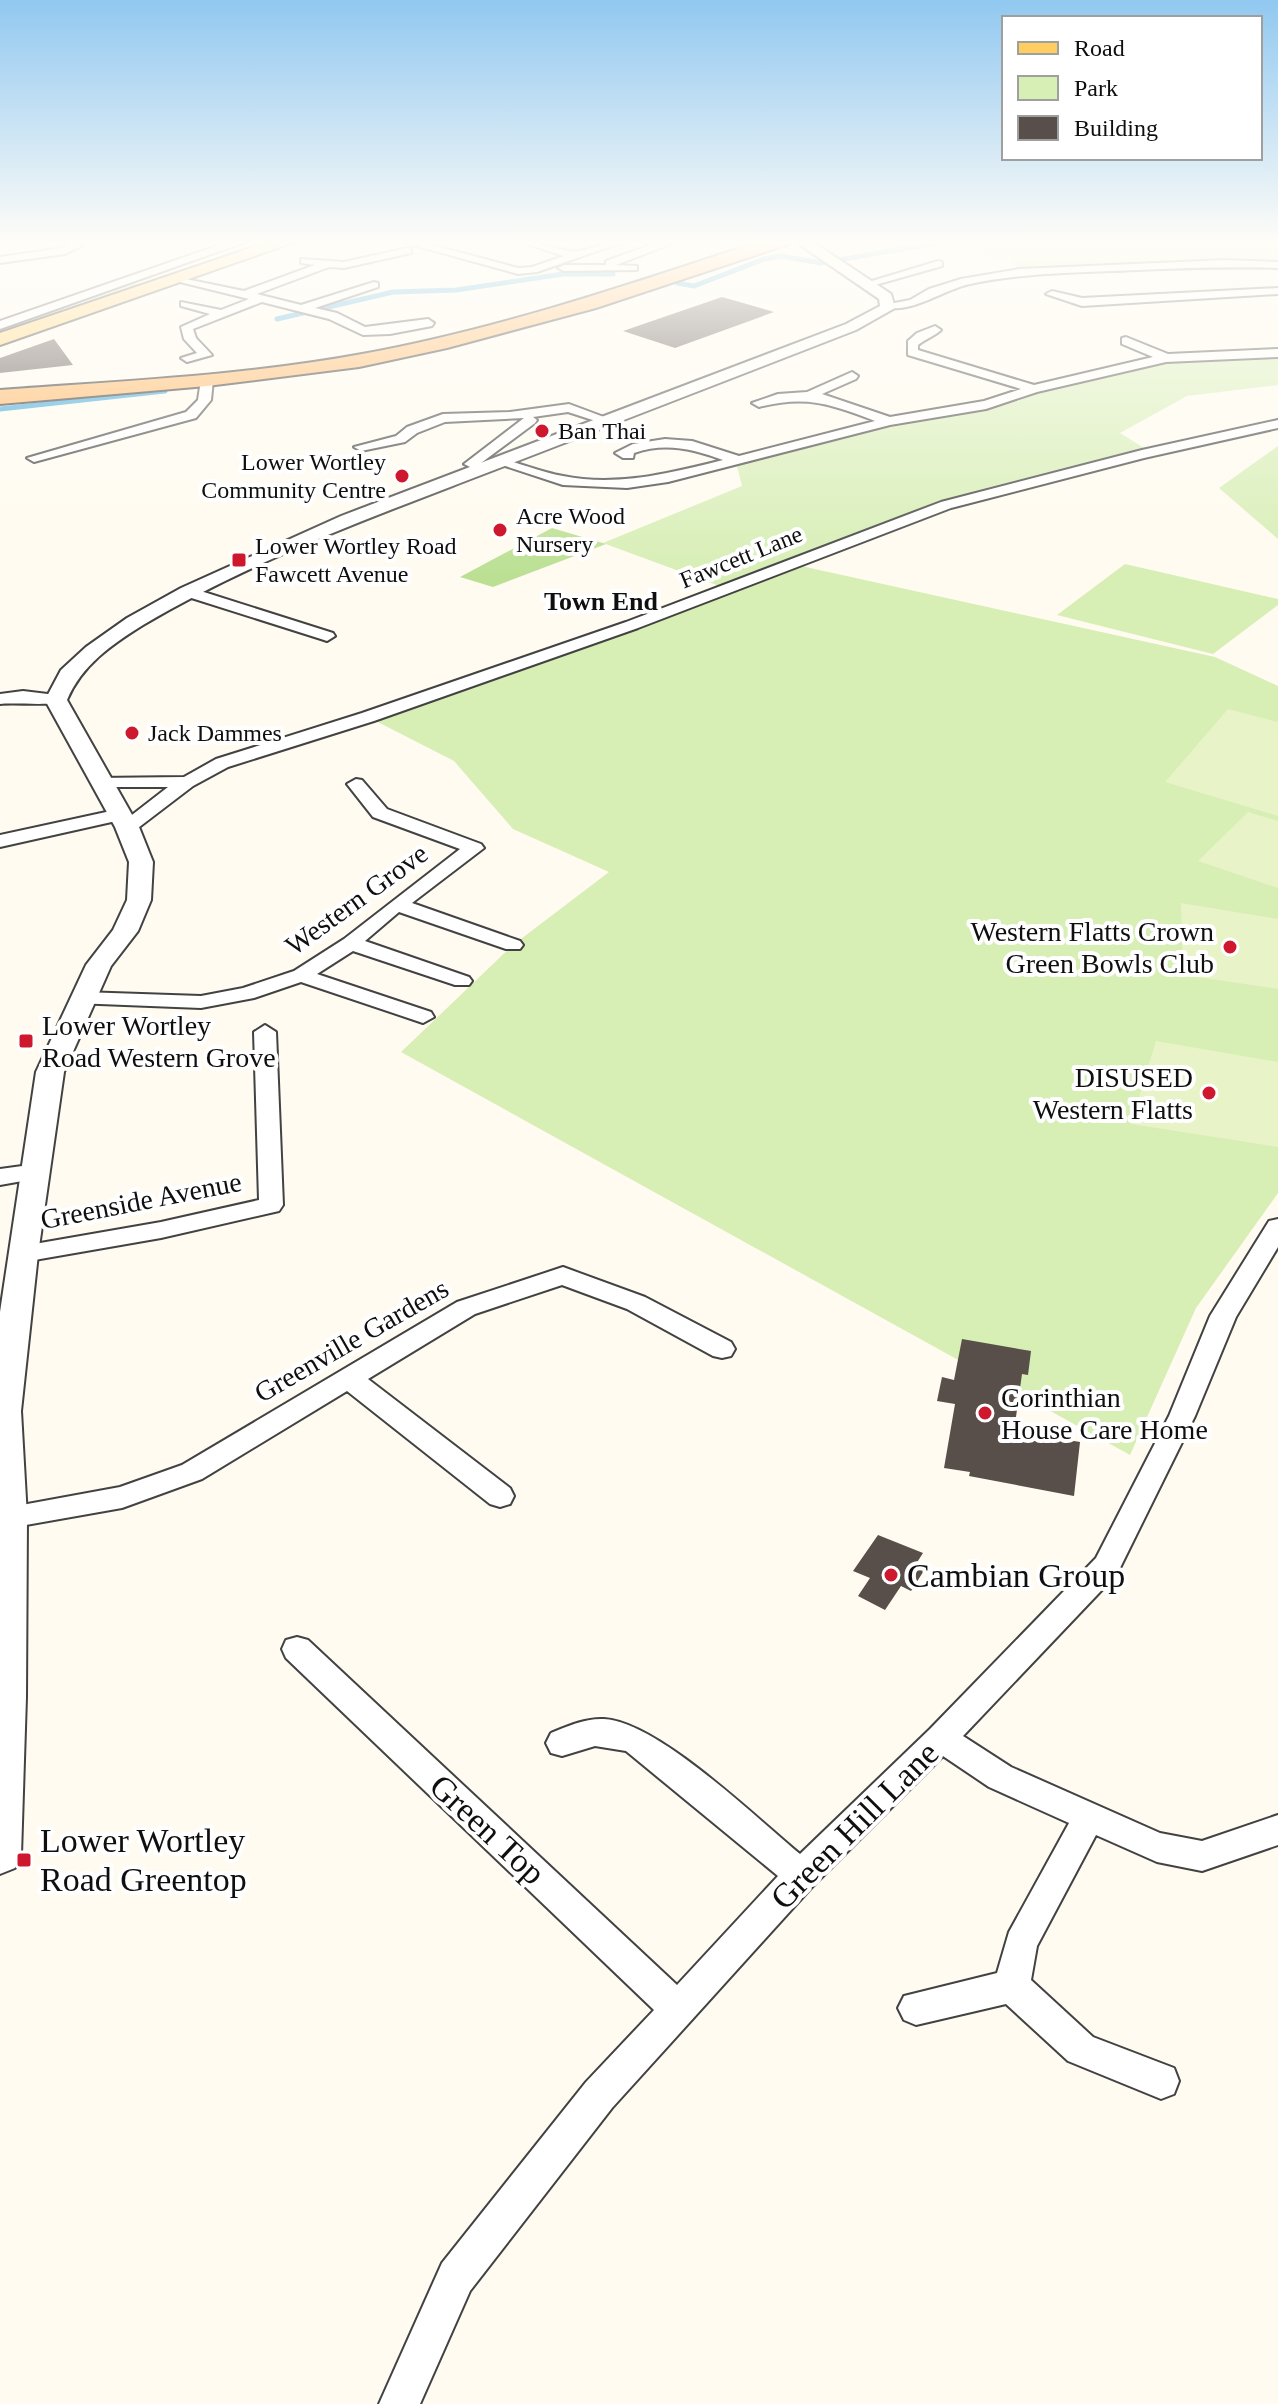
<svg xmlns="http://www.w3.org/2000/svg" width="1278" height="2404" font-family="Georgia,serif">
	<rect width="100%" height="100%" fill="#fffbf0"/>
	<path fill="#d7eeb5" d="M842,240H1278V265L1019,272L1011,257L999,259L941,242L865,256Z
		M135,283L142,286L67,308L0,335V326Z
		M1278,353V385L1187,396L1120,433L1144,448L946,505L792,564L1215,657L1278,686V1193L1196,1308L1130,1455L401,1052L513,945L609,872L513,829L454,761L368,717L725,588L603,543L742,486L735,459L889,421L986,405L1166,358Z
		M1278,446V539L1219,488Z
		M1125,564L1278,599V605L1213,654L1057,615Z"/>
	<path fill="#bbe093" d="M552,528L606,544L493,587L460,577Z"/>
	<path fill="#e8f4c8" d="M1228,709L1278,722V816L1165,782Z
		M1248,812L1278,821V888L1198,861Z
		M1181,903L1278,919V989L1183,975Z
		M1156,1041L1278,1062V1147L1131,1124Z"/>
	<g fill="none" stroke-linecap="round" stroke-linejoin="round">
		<path stroke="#2fa2da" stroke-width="5" d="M677,283L694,286L764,259L781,256L821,263L954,240
			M277,319L393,292L456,290L563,274H613
			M0,409L165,391"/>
	</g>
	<path fill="#584e4a" d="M722,297L774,312L675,348L623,331Z
		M54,339L73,365L0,373V358Z
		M962,1339L1031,1351L1028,1375L1022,1374L1014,1431L1080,1442L1074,1496L969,1476L970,1472L944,1468L955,1404L937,1401L942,1377L954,1380Z
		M878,1535L923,1553L916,1564L925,1569L911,1591L901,1586L885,1610L858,1596L870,1578L853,1571Z"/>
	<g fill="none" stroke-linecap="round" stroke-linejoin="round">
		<defs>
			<path id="minor" d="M73,240H84L83,245L65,254L0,263V257L62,248Z
				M234,240H251L0,329V321Z
				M395,240H414L518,268L532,267L564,256L515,240C536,240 552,249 572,251C586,253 610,240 629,240L537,272L518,274Z
				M664,240H681L616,265L637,266V270L564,271L558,268L564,265H606V261Z
				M407,248L411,249V253L344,268L329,267L257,294L301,305L374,282L378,283V287L315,308L337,313L365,327L428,319L434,323L432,326L390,334L363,335L329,319L262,302L193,329L196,338L212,355L187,362L181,358L197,353L184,339L181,327L210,314L181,306V302L221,310L249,299L176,281V277L244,291L315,265L301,263V259L344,262Z
				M1226,260L1278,262V268C1222,266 1167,269 1111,271C1064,273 1017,274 970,284C947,288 904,318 884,305L910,300L929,289L961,279L1019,269Z
				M938,261L942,262V266L868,287L862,284Z
				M1278,288V294L1082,306L1046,294L1052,291L1082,298Z
				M935,326L941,330C935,336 925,339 918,345V350L1034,385L1153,357L1122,344V338L1126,337L1168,354L1278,349V357L1166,362L1037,392L986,409L890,425L668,482L627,488L563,485L490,461L497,457C519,463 541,472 563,476C617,487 671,473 723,460C693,449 665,442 634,453L633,458H623L615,453L633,444L665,439L692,441L739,456L875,421C831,404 806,395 759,407L752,403L778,394L807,392L852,372L858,376L856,379L822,394L890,417L984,401L1021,389L908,355V341L917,333Z
				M207,376L213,380L211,400L196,418L34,462L27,458L186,412L198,400L201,380Z
				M569,404L612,420L605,424L568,412L533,417L537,420L535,423L481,463L487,468L480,472L464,464L524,418L445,422L417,433L405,442L361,451L354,447L396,436L407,427L443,414L510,412Z
				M1278,420V428L1144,458L951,508L638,628L374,721L228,767L193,786L134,831H120L118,827L125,819L0,847V835L120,809L127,811L128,818L168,787H101L95,786L92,782L95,778L184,777L216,759L362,713L626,622L941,502L1142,450Z
				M188,587L333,633L335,636L327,641L321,639L182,595V589Z
				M23,691L56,695L65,700C57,707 15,702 0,704V694Z
				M356,779L362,780L387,809L481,844L484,848L412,903L520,941L523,945L520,949H506L399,912L365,941L469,977L472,981L469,985H455L353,951L317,974L431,1012L434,1017L423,1023L301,982L254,998L201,1008L74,1003L71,998L82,992L201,996L243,988L294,971L344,939L460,849L373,817L347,784Z
				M265,1025L276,1032L283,1205L279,1211L161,1238L23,1262L14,1260L11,1254L14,1248L23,1246L161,1222L259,1200L254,1032Z
				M37,1164L45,1167L49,1172L45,1177L0,1185V1169Z
				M1278,1219V1247L1236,1317L1195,1416L1117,1574L963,1736L1011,1767L1160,1833L1202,1841L1278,1815V1845L1202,1871L1157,1862L1096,1835L1037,1946L1031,1980L1093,2037L1174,2068L1179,2081L1174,2094L1161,2099L1068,2061L1006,2004L916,2025L904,2020L898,2008L904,1996L997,1973L1009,1932L1069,1823L989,1787L943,1756L813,1886L612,2108L470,2291L420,2404H379L442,2263L586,2082L654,2010L286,1658L282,1649L286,1640L297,1637L308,1640L677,1985L778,1876L626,1751L595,1746L562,1756L551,1753L546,1743L551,1733C568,1726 586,1718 604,1719C658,1722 756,1818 800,1854L930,1729L1096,1558L1169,1416L1210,1316L1269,1221Z
				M563,1267L645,1297L731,1342L735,1349L731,1356L722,1358L713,1356L627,1309L562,1285L475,1314L368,1379L510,1488L514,1496L510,1504L500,1507L490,1504L347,1391L202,1479L122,1508L9,1528L0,1525V1509L120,1487L182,1465L457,1302Z"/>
			<path id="tertiary" d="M793,240H810L891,294L895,308L856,330C730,379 603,428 476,477C364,520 247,563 143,625C111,645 82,665 67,700L139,827L153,862L151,900L138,931L111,966L64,1072L38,1254L21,1411L27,1517L26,1697L21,1855L15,1868L0,1874V1312L36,1072L86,965L113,930L127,900L129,862L115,827L45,700L61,670L86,647L127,618L181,588L341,516L846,324L880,306L879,299Z"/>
			<path id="primary" d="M274,240H300L0,345V333Z"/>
			<path id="trunk" d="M764,240H792L789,244L596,308L447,348L359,367L207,386L0,404V390C120,381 243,376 362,354C499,329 631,284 764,240Z"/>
		</defs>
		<use href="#minor" stroke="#424242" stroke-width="4"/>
		<use href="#tertiary" stroke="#424242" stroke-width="4"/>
		<use href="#primary" stroke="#202020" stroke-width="4"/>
		<use href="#trunk" stroke="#202020" stroke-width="4"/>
		<use href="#minor" fill="#fff" fill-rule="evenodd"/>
		<use href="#tertiary" fill="#fff" fill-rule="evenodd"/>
		<use href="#primary" fill="#ffcd60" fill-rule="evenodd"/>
		<use href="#trunk" fill="#ffb057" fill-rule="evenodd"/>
	</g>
	<linearGradient id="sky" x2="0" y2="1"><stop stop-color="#91c8f0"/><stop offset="0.42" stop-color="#fffdf8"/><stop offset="1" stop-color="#fffdf8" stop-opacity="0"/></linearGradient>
	<rect width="1278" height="577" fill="url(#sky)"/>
	<g fill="#cd182e" stroke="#fff" stroke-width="3">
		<circle cx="542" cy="431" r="8"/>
		<circle cx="402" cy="476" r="8"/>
		<circle cx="500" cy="530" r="8"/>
		<rect x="231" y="552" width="16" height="16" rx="4"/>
		<circle cx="132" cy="733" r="8"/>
		<circle cx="1230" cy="947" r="8"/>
		<rect x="18" y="1033" width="16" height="16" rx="4"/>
		<circle cx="1209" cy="1093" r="8"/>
		<circle cx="985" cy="1413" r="8"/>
		<circle cx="891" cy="1575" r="8"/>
		<rect x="16" y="1852" width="16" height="16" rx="4"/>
	</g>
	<g text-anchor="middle" stroke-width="8" stroke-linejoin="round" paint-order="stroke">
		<g font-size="24" fill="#0f0f0f" stroke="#fff" text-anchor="start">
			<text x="558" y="439">Ban Thai</text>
			<text x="386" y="470" text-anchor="end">Lower Wortley<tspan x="386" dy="28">Community Centre</tspan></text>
			<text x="516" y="524">Acre Wood<tspan x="516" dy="28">Nursery</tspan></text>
			<text x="255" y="554">Lower Wortley Road<tspan x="255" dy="28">Fawcett Avenue</tspan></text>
			<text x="148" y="741">Jack Dammes</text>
		</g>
		<g font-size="24" fill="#0f0f0f" stroke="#fff">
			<text transform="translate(741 557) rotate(-22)" y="8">Fawcett Lane</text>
		</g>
		<g font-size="26" font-weight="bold" fill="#0f0f0f" stroke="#fff">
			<text x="601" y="610">Town End</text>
		</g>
		<g font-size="28" fill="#0f0f0f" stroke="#fff">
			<text transform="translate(356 899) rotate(-36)" y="10">Western Grove</text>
			<text transform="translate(141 1200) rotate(-11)" y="10">Greenside Avenue</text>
			<text transform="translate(351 1340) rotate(-30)" y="10">Greenville Gardens</text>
		</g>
		<g font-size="28" fill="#0f0f0f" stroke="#fff" text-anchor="end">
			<text x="1214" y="941">Western Flatts Crown<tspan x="1214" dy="32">Green Bowls Club</tspan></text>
			<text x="42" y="1035" text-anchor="start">Lower Wortley<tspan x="42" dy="32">Road Western Grove</tspan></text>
			<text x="1193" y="1087">DISUSED<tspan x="1193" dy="32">Western Flatts</tspan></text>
			<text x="1001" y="1407" text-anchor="start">Corinthian<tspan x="1001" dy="32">House Care Home</tspan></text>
		</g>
		<g font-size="34" fill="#0f0f0f" stroke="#fff" text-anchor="start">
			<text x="907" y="1587">Cambian Group</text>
			<text x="40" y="1852">Lower Wortley<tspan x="40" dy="39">Road Greentop</tspan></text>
		</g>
		<g font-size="34" fill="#0f0f0f" stroke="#fff">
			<text transform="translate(854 1825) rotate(-45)" y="12">Green Hill Lane</text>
			<text transform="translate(488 1829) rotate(43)" y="12">Green Top</text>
		</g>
	</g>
	<rect x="1002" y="16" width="260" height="144" fill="#ffffff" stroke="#9f9f9f" stroke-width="2"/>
	<rect x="1018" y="42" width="40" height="12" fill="#ffcd60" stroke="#9f9f9f" stroke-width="2"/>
	<text x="1074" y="56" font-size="24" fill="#0f0f0f">Road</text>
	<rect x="1018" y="76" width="40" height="24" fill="#d7eeb5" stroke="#9f9f9f" stroke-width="2"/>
	<text x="1074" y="96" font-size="24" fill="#0f0f0f">Park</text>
	<rect x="1018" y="116" width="40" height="24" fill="#584e4a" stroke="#9f9f9f" stroke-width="2"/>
	<text x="1074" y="136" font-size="24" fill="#0f0f0f">Building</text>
</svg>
